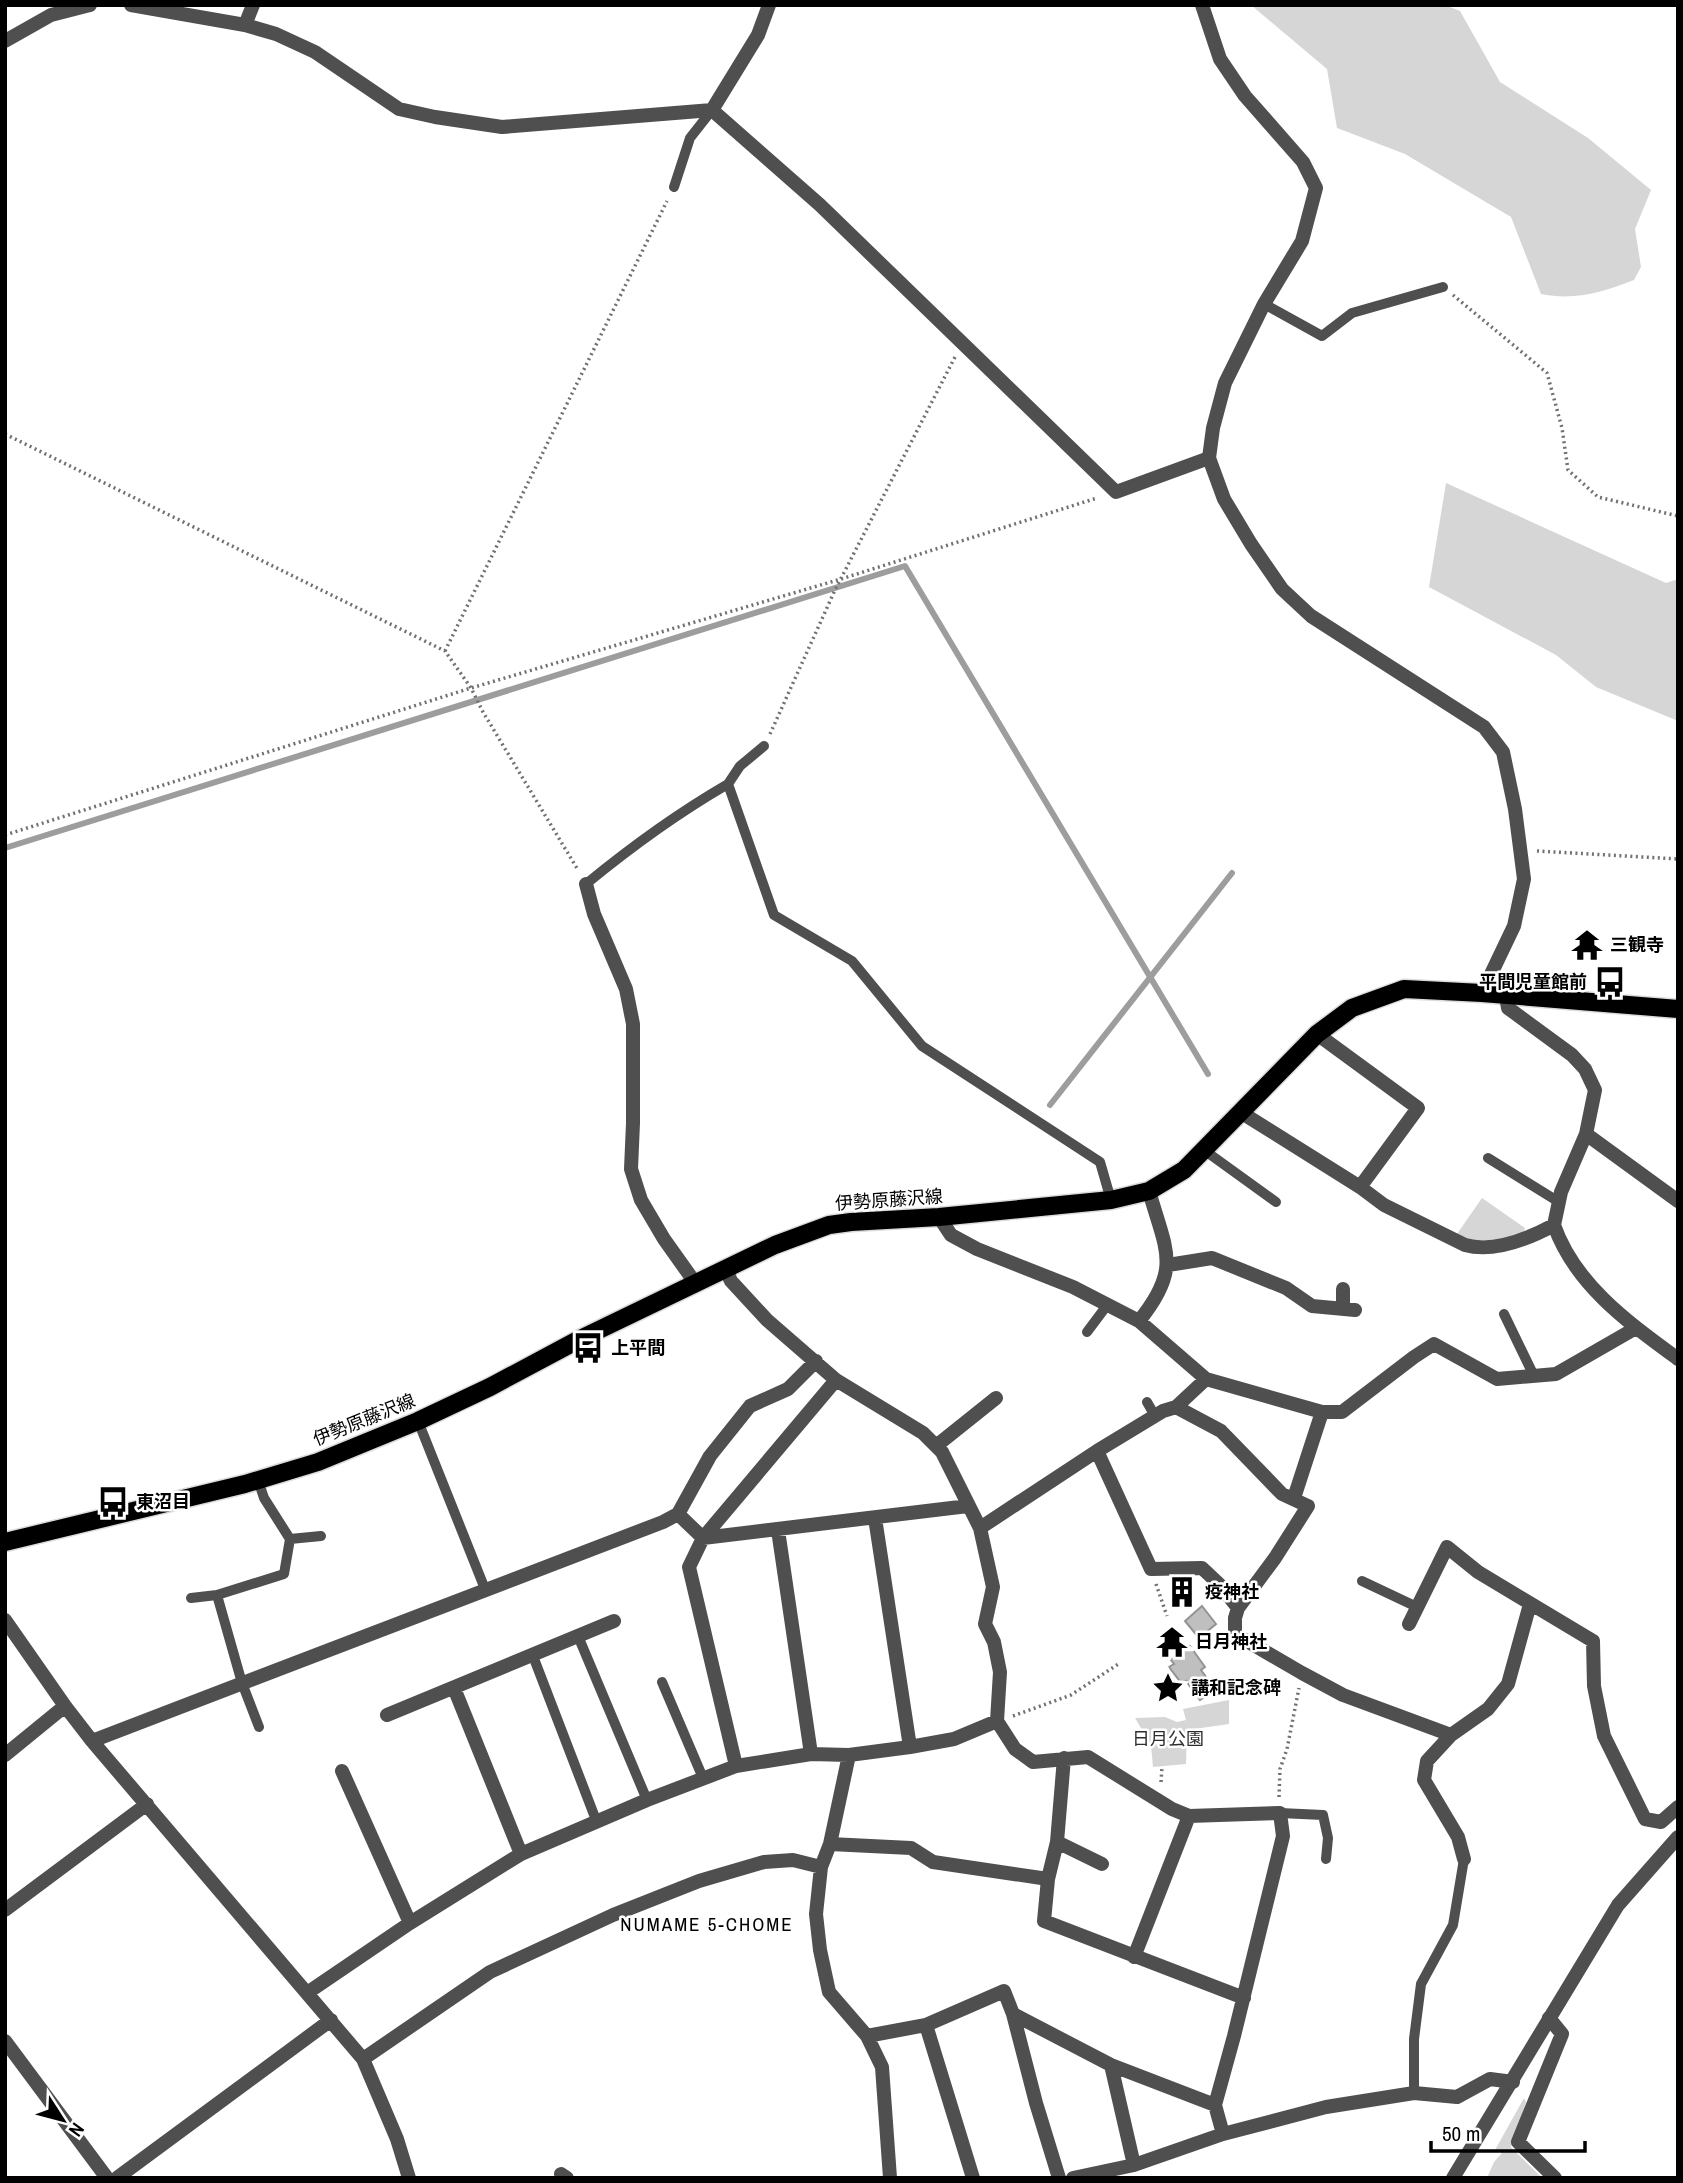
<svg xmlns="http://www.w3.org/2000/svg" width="1683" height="2183" font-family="'Archivo Narrow','Noto Sans JP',sans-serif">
	<rect width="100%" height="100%" fill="#fff"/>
	<path fill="#d6d6d6" d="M1251,5H1445L1460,11L1500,82L1588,138L1651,190L1635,229L1641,267L1634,280C1603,292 1574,301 1541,294L1511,217L1405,154L1337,128L1327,69Z
		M1446,483L1666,583L1678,579V721L1596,687L1556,655L1429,587Z
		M1482,1198L1525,1228L1523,1236L1476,1247L1457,1234Z
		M1229,1700V1724L1187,1730L1186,1764L1153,1767L1151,1745L1135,1718L1165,1717L1177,1722L1186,1720L1183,1709Z
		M1524,2098L1526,2102L1511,2147L1542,2178H1487L1494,2162L1502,2153L1495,2150Z"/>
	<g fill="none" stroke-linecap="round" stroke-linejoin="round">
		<path stroke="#9d9d9d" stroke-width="6" d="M5,848L905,566L1208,1074
			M1050,1105L1232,873"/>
	</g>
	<path fill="#bfbfbf" stroke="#939393" stroke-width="2" d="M1202,1606L1216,1624L1199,1638L1185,1621Z
		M1190,1646L1205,1667L1201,1670L1215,1689L1200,1700L1186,1681L1182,1684L1169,1667L1174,1664L1171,1660Z"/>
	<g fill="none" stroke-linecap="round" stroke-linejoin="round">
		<defs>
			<path id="primary" d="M5,1542L245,1484L318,1462L418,1421L490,1387L578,1340L775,1245L829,1225L851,1222L939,1217L1111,1200L1149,1191L1184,1170L1317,1034L1352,1008L1404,989L1482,993L1678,1009"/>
		</defs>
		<use href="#primary" stroke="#dbdbdb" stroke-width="21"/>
		<path stroke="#717171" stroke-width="3.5" stroke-dasharray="2 3.5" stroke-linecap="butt" d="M1453,295L1547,373L1562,428L1568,470L1598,497L1678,516
			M5,434L445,651L471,688L483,712L578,870
			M445,651L667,201
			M770,734L835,590L955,357
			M5,835L471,688L841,579L1097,498
			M1537,851L1678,859
			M1156,1584L1167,1616
			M1013,1716L1071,1695L1120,1663
			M1161,1782L1162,1767
			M1279,1797L1280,1769L1287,1749L1299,1688"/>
		<path stroke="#4f4f4f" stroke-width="10" d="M674,187L690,138L712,110
			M1264,304L1322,336L1352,313L1443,287
			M728,784L740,766L764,746
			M586,884C631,847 678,813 728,784L774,915L852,961L922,1046L1100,1162L1111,1200
			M1204,1150L1276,1202
			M1488,1158L1559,1202
			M1504,1314L1534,1376
			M1087,1332L1108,1304
			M1147,1402L1155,1416
			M418,1421L485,1589
			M258,1480L264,1498L290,1539L284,1574L217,1595L242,1683L259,1727
			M290,1539L321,1536
			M1362,1581L1417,1607
			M191,1598L217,1595
			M578,1636L647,1800
			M533,1656L596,1820
			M662,1682L703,1778
			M1280,1813L1323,1815L1328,1838L1326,1859
			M1414,2093V2039L1421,1984L1453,1925L1464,1859"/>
		<path stroke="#4f4f4f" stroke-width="14" d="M131,5L245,25L253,5
			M1202,5L1220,59L1245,96L1303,162L1316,188L1302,241L1264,304L1225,383L1213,428L1209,458L1224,499L1251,544L1282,589L1311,616L1484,727L1503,752L1515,809L1524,879L1514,926L1482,993
			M245,25L276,34L315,52L399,109L435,117L502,127L712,110L820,205L1116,492L1209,458
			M5,41L51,15L90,5
			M712,110L758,35L769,5
			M586,884L594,914L626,989L633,1024V1123L631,1169L641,1200L664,1239L696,1284
			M1506,996L1508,1008L1572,1055L1585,1069L1595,1090L1586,1134L1561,1192L1554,1225
			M1317,1034L1418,1108L1360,1187
			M1242,1113L1360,1187L1384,1205L1465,1245C1493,1253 1528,1239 1554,1225C1575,1285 1629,1323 1678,1359
			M1586,1134L1678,1201
			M939,1217L951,1235L977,1249L1073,1287L1139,1321L1206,1379
			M1168,1265L1212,1258L1286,1288L1312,1306L1355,1310
			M726,1270L731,1281L767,1320L836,1380L923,1433L942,1452L980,1528L993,1587L985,1624L994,1642L1000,1672L997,1721L1015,1749L1033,1762L1088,1757L1172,1809L1189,1816L1280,1813L1283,1836L1234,2036L1215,2105L1223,2134
			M1343,1309V1289
			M1139,1321C1182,1268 1166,1251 1149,1191
			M936,1446L996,1398
			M1097,1451L1151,1569L1202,1568L1220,1585L1238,1608L1275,1558L1308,1506L1282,1494L1221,1431L1176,1407
			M1294,1498L1322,1412
			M678,1514L710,1456L750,1406L788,1389L816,1361
			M875,1518L910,1747
			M980,1528L1097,1451L1163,1411L1176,1407L1206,1379L1322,1412H1342L1414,1357L1434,1344L1497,1379L1556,1374L1636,1328
			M778,1530L811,1754
			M1238,1608L1235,1618V1634L1302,1673L1343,1695L1451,1735L1488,1709L1508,1684L1530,1604
			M5,1620L65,1706L92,1741L363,2059L397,2139L409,2178
			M1409,1624L1447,1547L1478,1572L1593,1641L1594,1686L1604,1736L1645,1819L1661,1822L1678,1807
			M454,1688L521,1854
			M387,1715L614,1621
			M1451,1735L1427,1761L1424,1780L1458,1837L1464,1859
			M92,1741L663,1522L678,1514L703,1538L968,1506
			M5,1755L65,1706
			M1064,1758L1057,1842L1048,1879L1044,1921L1244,1998
			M736,1766L689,1567L703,1538L836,1380
			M342,1771L410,1923
			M1057,1842L1102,1864
			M830,1844L911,1848L933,1862L1048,1879
			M821,1867L830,1844L849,1755
			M5,1910L147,1804
			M1134,1957L1189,1816
			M307,1993L410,1923L521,1854L647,1800L736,1766L811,1754L849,1755L910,1747L954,1739L997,1721
			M1013,2014L1036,2103L1059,2178
			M1549,2018L1562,2034L1518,2142L1555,2178
			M926,2025L973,2178
			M867,2036L926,2025L1004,1991L1013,2014L1111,2065L1215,2105
			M5,2041L107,2178
			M363,2059L490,1972L613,1915L699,1881L764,1862L793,1860L821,1867L816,1914L820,1950L829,1992L867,2036L882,2067L890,2178
			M1111,2065L1134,2165
			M561,2174L567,2178
			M117,2178L331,2020
			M1073,2178L1134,2165L1223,2134L1326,2107L1414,2093L1457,2097L1490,2079L1513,2082"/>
		<path stroke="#4f4f4f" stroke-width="14" d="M1453,2178L1618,1905L1678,1837"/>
		<use href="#primary" stroke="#000" stroke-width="18"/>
	</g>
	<defs>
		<symbol id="temple-bare" viewBox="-9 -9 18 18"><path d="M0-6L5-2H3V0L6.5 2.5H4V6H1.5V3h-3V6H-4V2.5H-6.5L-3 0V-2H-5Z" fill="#000" stroke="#fff" stroke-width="2.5" paint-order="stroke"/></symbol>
		<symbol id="bus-bare" viewBox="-9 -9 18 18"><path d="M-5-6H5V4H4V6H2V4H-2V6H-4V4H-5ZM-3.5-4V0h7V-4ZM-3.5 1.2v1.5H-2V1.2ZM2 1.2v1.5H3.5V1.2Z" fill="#000" stroke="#fff" stroke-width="2.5" paint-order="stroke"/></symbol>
		<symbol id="building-bare" viewBox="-9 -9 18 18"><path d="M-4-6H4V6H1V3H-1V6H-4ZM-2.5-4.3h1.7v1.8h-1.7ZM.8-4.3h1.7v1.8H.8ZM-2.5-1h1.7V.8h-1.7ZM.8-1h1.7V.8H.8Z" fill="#000" stroke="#fff" stroke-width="2.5" paint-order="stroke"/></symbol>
		<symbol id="sight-bare" viewBox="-9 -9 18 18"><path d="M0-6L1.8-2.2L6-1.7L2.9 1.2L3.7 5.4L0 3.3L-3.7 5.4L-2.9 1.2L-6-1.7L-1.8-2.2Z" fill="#000" stroke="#fff" stroke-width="2.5" paint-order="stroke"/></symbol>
	</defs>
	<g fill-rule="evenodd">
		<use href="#temple-bare" x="1565" y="923" width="44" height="44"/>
		<use href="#bus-bare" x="1588" y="960" width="44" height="44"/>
		<use href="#bus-bare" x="566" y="1326" width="44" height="44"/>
		<use href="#bus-bare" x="91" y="1480" width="44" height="44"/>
		<use href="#building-bare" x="1160" y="1570" width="44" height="44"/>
		<use href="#temple-bare" x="1150" y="1620" width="44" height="44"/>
		<use href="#sight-bare" x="1146" y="1666" width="44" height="44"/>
	</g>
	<g text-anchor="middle" stroke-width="5" stroke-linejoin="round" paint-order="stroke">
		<g font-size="18" font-weight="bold" fill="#000" stroke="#fff" text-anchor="start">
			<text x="1610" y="951">三観寺</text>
			<text x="1587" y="988" text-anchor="end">平間児童館前</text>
			<text x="611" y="1354">上平間</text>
			<text x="136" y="1508">東沼目</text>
			<text x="1205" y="1598">疫神社</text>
			<text x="1195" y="1648">日月神社</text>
			<text x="1191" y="1694">講和記念碑</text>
		</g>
		<g font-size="18" fill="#000" stroke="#fff">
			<text transform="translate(889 1200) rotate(-4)" y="6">伊勢原藤沢線</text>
			<text transform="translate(364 1420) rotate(-22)" y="6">伊勢原藤沢線</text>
		</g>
		<g font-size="18" fill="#2d2d2d" stroke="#fff">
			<text x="1168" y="1745">日月公園</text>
		</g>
		<g font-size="19" letter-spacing="2" fill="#000" stroke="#fff">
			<text x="707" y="1931">NUMAME 5-CHOME</text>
		</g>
	</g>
	<rect width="1683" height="2183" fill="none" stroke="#000000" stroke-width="14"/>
	<g transform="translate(63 2120) rotate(126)" stroke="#ffffff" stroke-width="5" paint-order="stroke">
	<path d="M0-5L12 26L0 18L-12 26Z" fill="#000000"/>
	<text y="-10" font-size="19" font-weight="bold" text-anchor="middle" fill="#000000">N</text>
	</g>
	<path d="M1431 2141v10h154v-10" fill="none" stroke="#000000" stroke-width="3.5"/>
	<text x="1442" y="2141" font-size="21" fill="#000000" stroke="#ffffff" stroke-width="5" paint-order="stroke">50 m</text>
</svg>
